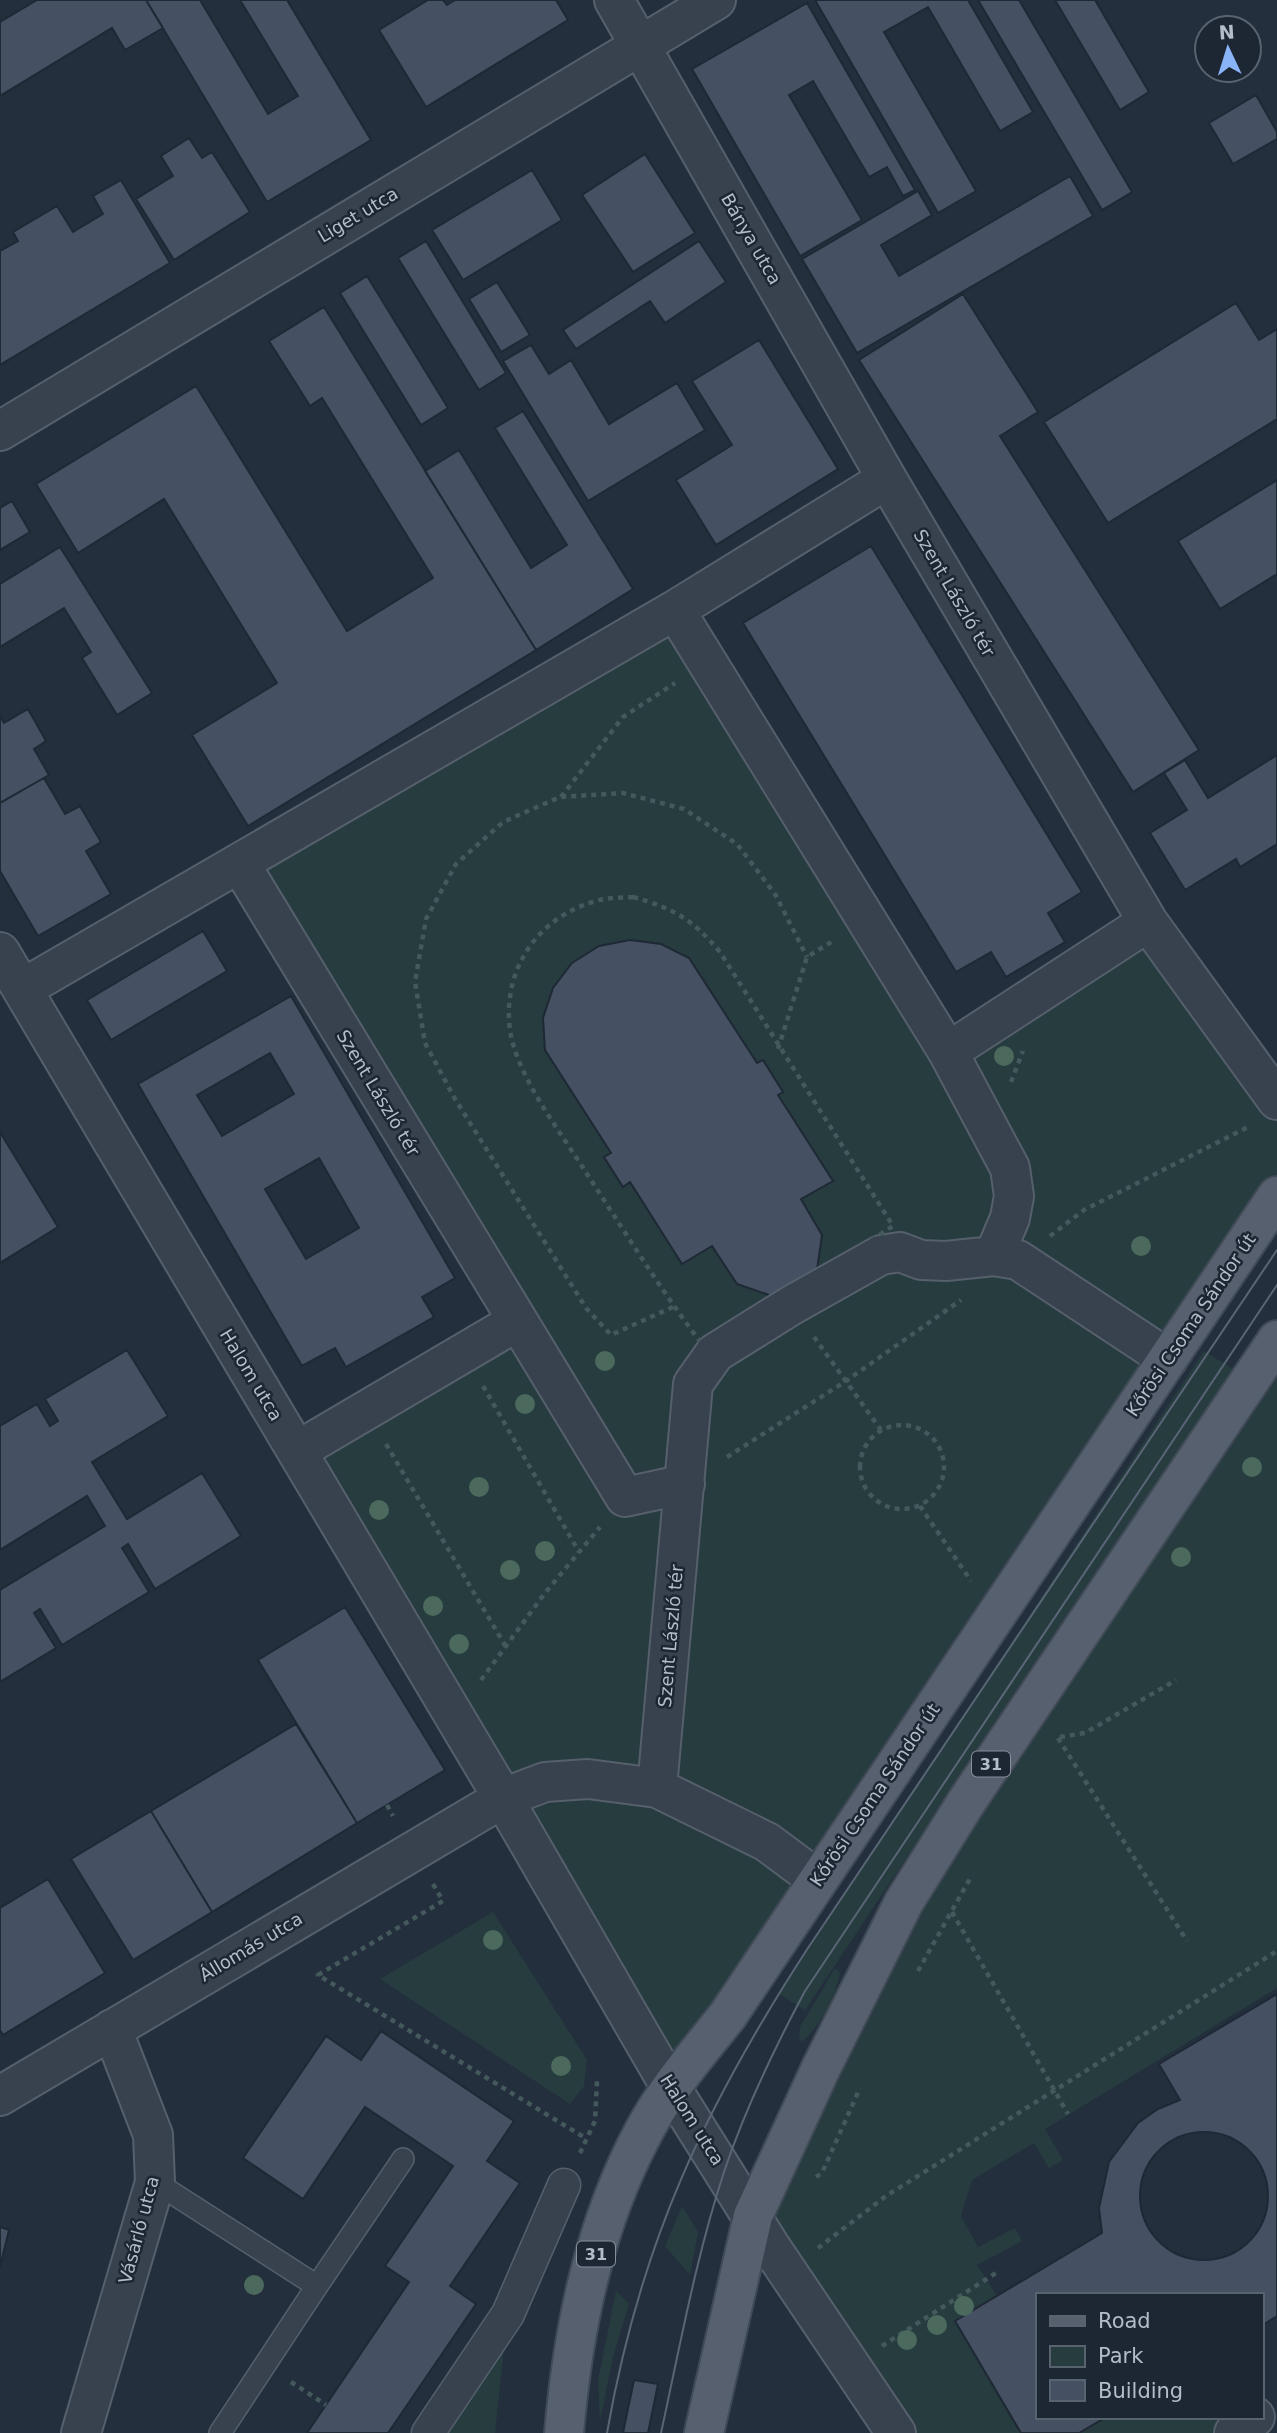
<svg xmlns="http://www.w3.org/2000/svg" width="1277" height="2433" font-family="'DejaVu Sans',sans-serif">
	<rect width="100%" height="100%" fill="#242f3e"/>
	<path fill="#263c3f" d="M675,610L947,1052L1148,922L1277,1100V1196L671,2088L297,1451L516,1322L240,864Z
		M1277,1340V1988L1045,2129L1063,2160L1049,2168L1034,2143L972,2180L961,2216L978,2247L1015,2228L1022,2241L977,2265L997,2296L956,2321L1021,2433H896L753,2216L821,2068Z
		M1204,1351L1233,1369L805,2010L779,1994Z
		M493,1912L587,2060L584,2086L570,2104L380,1979Z
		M835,1968L840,1973C835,1998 821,2025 802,2042L799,2037L800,2027Z
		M682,2206L698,2232L690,2275L665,2246Z
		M616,2291L629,2304L613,2357L600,2421L598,2381Z
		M497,2345L504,2348L495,2433H440Z
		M1106,2417H1255L1234,2433H1079Z"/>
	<path fill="#455162" stroke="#1f2835" stroke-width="2" fill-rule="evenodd" d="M37,0H146L163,28L125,50L112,28L0,96V22Z
		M146,0H200L268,114L298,96L240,0H287L371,140L267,202Z
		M428,0H443L447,5L455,0H556L568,20L426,107L379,30Z
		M815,0H968L1033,112L1000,131L928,7L884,32L976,191L938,213Z
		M978,0H1019L1132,192L1102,210Z
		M1055,0H1095L1149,92L1120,110Z
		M807,3L915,190L903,196L887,167L869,177L813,81L789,95L862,220L800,256L692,69Z
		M1256,95L1277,132V139L1233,164L1209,123Z
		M189,138L202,158L212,152L250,212L174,260L136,199L173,176L161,156Z
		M645,154L695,233L633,272L582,195Z
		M532,170L562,220L463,280L432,230Z
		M1070,176L1093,216L857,353L802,259L918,191L932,215L881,245L899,276Z
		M121,180L170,263L0,365V251L18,241L13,232L57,206L73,232L103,214L93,196Z
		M426,241L506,373L479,390L398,258Z
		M699,241L726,282L665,323L650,301L576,349L563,330Z
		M367,276L448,408L421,425L340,293Z
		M497,282L530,335L501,352L469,299Z
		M963,294L1038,412L1000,436L1199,750L1133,792L859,360Z
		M1236,303L1259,340L1277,329V419L1108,523L1044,422Z
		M324,307L536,650L248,826L192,735L277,683L164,499L78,553L36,484L196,386L347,631L433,578L322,398L310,406L269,341Z
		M759,340L838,469L716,545L676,480L732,445L692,381Z
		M531,345L549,374L571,360L609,424L677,383L705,430L588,501L503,361Z
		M523,411L633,589L536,650L425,471L459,450L531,568L567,545L495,428Z
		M1277,480V574L1220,609L1178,541Z
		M12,501L30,532L0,550V508Z
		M871,546L1082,892L1048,913L1065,942L1006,977L991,952L956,972L743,623Z
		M60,547L152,693L117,715L82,658L91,652L64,608L0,647V584Z
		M28,709L46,741L34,749L49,775L0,803V716L4,723Z
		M1277,755V844L1240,867L1236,859L1185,890L1150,833L1187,810L1164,773L1185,760L1208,798Z
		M44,778L65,814L80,806L101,842L86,851L111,894L38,936L0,871V803Z
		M203,931L227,971L111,1040L87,1000Z
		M630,940L661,944L689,958L757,1063L763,1060L783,1092L778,1095L833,1181L801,1199L822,1235L817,1270L772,1296L737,1284L712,1246L682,1264L630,1182L623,1187L604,1157L611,1153L545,1050L543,1018L553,988L572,963L599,946Z
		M291,996L455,1278L422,1297L434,1317L346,1367L335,1348L302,1366L138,1084ZM270,1053L294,1094L222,1136L197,1095ZM319,1158L359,1228L306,1259L265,1189Z
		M0,1132L58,1227L0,1263Z
		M127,1350L168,1416L92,1462L127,1519L202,1473L241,1536L155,1589L128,1544L122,1548L149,1592L62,1645L40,1609L34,1613L56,1648L0,1682V1590L105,1526L87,1496L0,1550V1426L37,1404L50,1426L58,1421L45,1399Z
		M345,1607L445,1770L357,1823L258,1660Z
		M296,1724L357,1823L212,1912L151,1811Z
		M151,1811L212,1912L133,1960L71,1859Z
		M48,1879L105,1973L3,2035L0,2030V1908Z
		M1277,1994V2316L1261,2326V2295H1037V2417H1106L1079,2433H1021L955,2321L1102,2233L1099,2208L1109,2162L1138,2123L1158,2109L1180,2100L1159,2064Z
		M381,2031L514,2121L487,2161L520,2183L450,2286L476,2304L388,2433H307L409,2282L385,2266L453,2166L365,2107L303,2199L243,2158L326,2036L361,2060Z
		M1140 2196a64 64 0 1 1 128 0a64 64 0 1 1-128 0Z
		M0,2227L9,2230L0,2267Z
		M634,2380L658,2384L648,2433H623Z"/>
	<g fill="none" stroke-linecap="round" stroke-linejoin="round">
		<defs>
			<path id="service" d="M155,2182L317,2286L220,2433
				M317,2286L403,2159"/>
			<path id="pedestrian" d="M428,2433L508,2314L564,2185"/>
			<path id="minor" d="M614,0L887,479L1148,922L1277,1100
				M0,431L716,0
				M675,610L948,1052L1010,1168L1014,1196L1010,1218L994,1256
				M240,864L625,1497L685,1484
				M0,952L503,1798L671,2088L770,2246L896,2433
				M22,989L675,610L887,479
				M948,1052L1148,922
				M297,1451L516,1322
				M657,1788L693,1384L715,1353L792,1305L881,1255L900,1252L921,1260L946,1261L994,1256L1018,1260L1168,1359
				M0,2096L503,1798L545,1782L588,1779L657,1788L767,1842L818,1880
				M81,2433L155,2182L153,2135L112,2029
				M1234,2433L1255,2417"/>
			<path id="primary" d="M564,2433C573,2329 594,2224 644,2131C666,2089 699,2052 728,2015L1277,1196
				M704,2433L753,2216L821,2068L904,1902L967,1801L1277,1340"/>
		</defs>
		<use href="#service" stroke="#565f6c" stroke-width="24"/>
		<use href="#pedestrian" stroke="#565f6c" stroke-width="35"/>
		<use href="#minor" stroke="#565f6c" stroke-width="42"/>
		<use href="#primary" stroke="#414a57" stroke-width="42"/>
		<path stroke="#44595c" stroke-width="4.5" stroke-dasharray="5 5" stroke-linecap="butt" d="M561,797L623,717L675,683
			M633,897C675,909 692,919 720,952L893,1226L705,1348C661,1291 624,1230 585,1171C560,1131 517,1077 510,1030C502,969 538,917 596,901C608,897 621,898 633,897Z
			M778,1049L807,957L833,941
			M1011,1082L1023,1051
			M1050,1236L1084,1210L1248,1127
			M673,1307L611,1335L586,1308L455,1099L425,1043L415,982L426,919L456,864L503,822L560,797L623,793L684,809L737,844L775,894L807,957
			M814,1337L881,1430
			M483,1386L579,1552
			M860 1467a42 42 0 1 1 84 0a42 42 0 1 1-84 0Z
			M386,1444L506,1647
			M727,1457L846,1381L961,1300
			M920,1506L971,1581
			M481,1680L545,1593L600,1527
			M1060,1737L1085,1733L1176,1680
			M1058,1738L1187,1941
			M387,1805L393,1816
			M433,1884L443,1901L318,1975L587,2139
			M952,1912L1068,2114
			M918,1971L972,1875
			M580,2153L595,2121L597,2081
			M816,2177L822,2173L860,2088
			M818,2248L886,2196L1277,1951
			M882,2346L999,2271
			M291,2382L326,2405"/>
		<use href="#service" stroke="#38414e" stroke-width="21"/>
		<use href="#pedestrian" stroke="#38414e" stroke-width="32"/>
		<use href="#minor" stroke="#38414e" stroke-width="38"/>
		<use href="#primary" stroke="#56606e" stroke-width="38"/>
		<path stroke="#5a6575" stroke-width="2" d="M607,2433C640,2244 704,2108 808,1948L1277,1250
			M661,2433C680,2346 696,2257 724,2172C745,2109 774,2049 805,1991L1277,1285"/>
	</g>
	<g fill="#4b6a5d">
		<circle cx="1004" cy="1056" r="10"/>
		<circle cx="1141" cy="1246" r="10"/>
		<circle cx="605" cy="1361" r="10"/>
		<circle cx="525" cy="1404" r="10"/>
		<circle cx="1252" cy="1467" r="10"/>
		<circle cx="479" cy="1487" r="10"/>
		<circle cx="379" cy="1510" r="10"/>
		<circle cx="545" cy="1551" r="10"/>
		<circle cx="1181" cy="1557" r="10"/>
		<circle cx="510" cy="1570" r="10"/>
		<circle cx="433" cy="1606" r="10"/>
		<circle cx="459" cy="1644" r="10"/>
		<circle cx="493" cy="1940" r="10"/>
		<circle cx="561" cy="2066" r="10"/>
		<circle cx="254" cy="2285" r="10"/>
		<circle cx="964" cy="2306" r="10"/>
		<circle cx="937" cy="2325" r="10"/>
		<circle cx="907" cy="2340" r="10"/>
	</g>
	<g text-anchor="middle" stroke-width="5" stroke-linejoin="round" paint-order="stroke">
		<g fill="#1d2633" stroke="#878f9c" stroke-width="2">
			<rect x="972" y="1751.5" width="38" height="25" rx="5"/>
			<rect x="577" y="2241.5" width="38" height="25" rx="5"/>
		</g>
		<g font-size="16" font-weight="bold" fill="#b4bcc9">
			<text x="991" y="1770">31</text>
			<text x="596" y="2260">31</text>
		</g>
		<g font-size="18" fill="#b4bcc9" stroke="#1d2633">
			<text transform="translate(358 215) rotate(-31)" y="6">Liget utca</text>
			<text transform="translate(751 239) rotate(60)" y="6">Bánya utca</text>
			<text transform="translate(954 593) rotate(60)" y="6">Szent László tér</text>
			<text transform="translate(378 1093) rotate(59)" y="6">Szent László tér</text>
			<text transform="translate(1191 1325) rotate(-56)" y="6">Kőrösi Csoma Sándor út</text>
			<text transform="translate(251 1375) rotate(59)" y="6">Halom utca</text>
			<text transform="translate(671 1636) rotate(-85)" y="6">Szent László tér</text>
			<text transform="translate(875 1795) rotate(-56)" y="6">Kőrösi Csoma Sándor út</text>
			<text transform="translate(251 1947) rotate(-31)" y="6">Állomás utca</text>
			<text transform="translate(692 2120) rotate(58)" y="6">Halom utca</text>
			<text transform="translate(139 2230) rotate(-75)" y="6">Vásárló utca</text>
		</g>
	</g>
	<rect x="1036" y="2293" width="228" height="126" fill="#1d2633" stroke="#59626f" stroke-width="2"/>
	<rect x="1050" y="2316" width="35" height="10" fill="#56606e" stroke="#59626f" stroke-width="2"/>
	<text x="1098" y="2328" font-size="21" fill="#b4bcc9">Road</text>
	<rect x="1050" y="2346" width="35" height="21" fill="#263c3f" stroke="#59626f" stroke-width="2"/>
	<text x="1098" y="2363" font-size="21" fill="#b4bcc9">Park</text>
	<rect x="1050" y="2380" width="35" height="21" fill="#455162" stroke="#59626f" stroke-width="2"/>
	<text x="1098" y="2398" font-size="21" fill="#b4bcc9">Building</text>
	<g transform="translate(1228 49) rotate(356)"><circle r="33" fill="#1d2633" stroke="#59626f" stroke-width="2"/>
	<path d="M0-5L12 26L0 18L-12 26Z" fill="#8ab4f8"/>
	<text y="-10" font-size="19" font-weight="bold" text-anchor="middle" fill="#b4bcc9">N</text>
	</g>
</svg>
